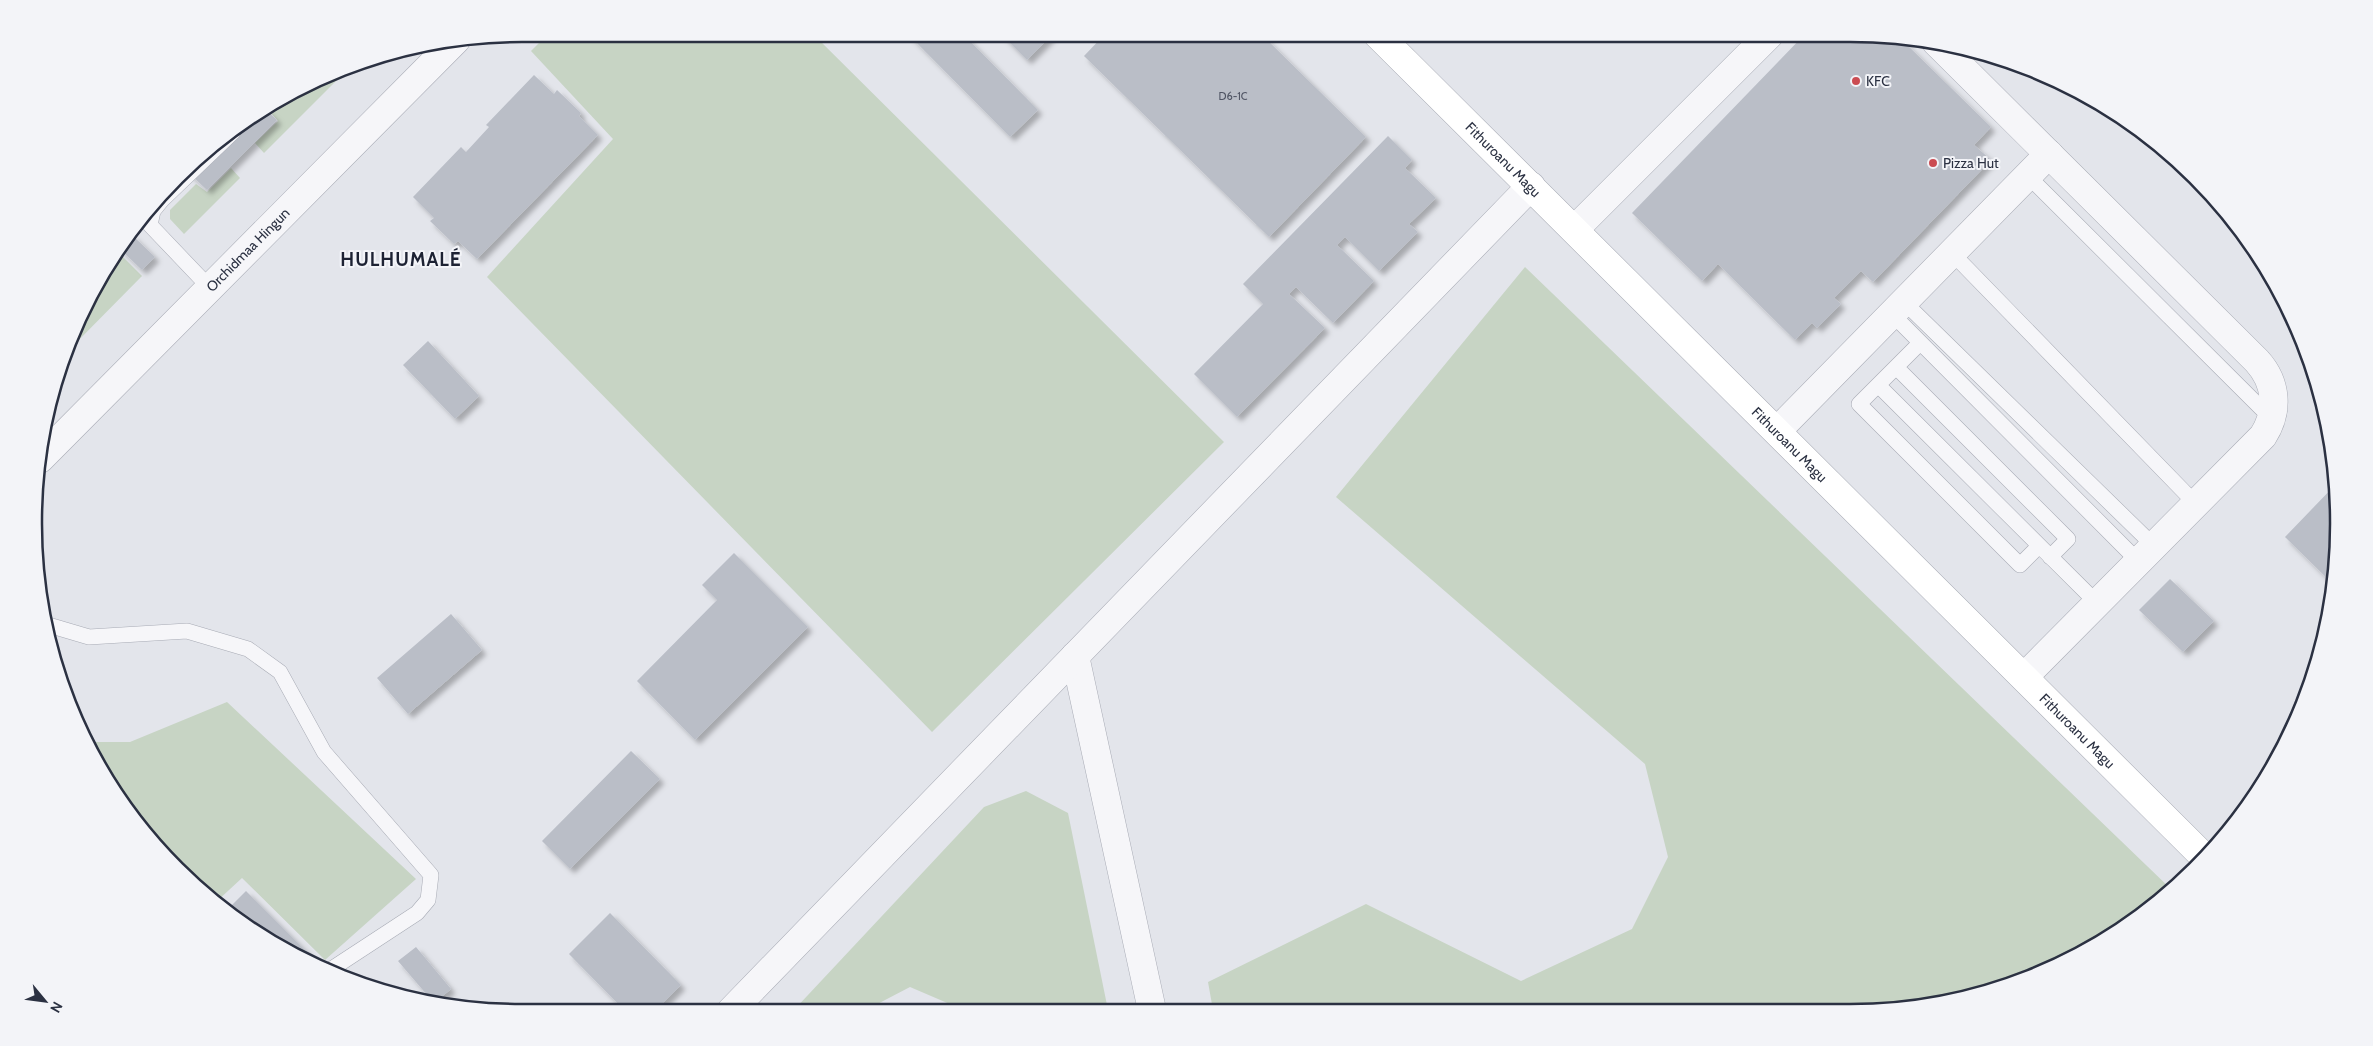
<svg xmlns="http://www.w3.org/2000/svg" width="2373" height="1046" font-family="Cabin,sans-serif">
	<defs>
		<filter id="shadow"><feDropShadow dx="4.5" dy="4.5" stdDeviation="2.5" flood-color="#0004"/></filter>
	</defs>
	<rect width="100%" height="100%" fill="#e3e5eb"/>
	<path fill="#c7d4c4" d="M548,34H813L1224,442L932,732L487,277L613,139L531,51Z
		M350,67L264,153L255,143L278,121L269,111L283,97Z
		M231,168L240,178L184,234L170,219V210L196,184L207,192Z
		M118,252L142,276L66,353L99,279Z
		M1525,267L2173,891H2172L2037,975L1914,1008L1213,1010L1208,982L1366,904L1521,981L1632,929L1668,857L1645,764L1336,497Z
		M227,702L416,879L325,960L242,878L216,902C198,889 184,874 169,857C135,821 108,788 88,742H130Z
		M1026,791L1068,813L1108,1010L966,1011L910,987L864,1011H793L984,807Z"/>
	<path fill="#9fafc9" d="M2159,145L2173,155L2225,211Z"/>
	<path fill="#babec7" filter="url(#shadow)" d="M908,34H963L1038,110L1010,137Z
		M1001,34H1053L1027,60Z
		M1105,34H1261L1366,137L1269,237L1084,56Z
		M1805,34H1850L1901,39L1991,127L1974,145L1991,160L1873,282L1861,271L1834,298L1841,304L1817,328L1812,323L1795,340L1718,264L1702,281L1632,213Z
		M534,75L554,94L557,90L581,113L579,116L598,135L477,259L458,241L454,244L430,221L434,218L413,197L461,147L466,152L489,127L486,125Z
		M265,109L277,120L207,190L186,170L201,155Z
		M1388,136L1412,160L1405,168L1436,198L1409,224L1418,232L1379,271L1345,237L1337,245L1374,281L1333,323L1296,287L1289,294L1325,328L1237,417L1194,374L1263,304L1243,284Z
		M132,235L155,257L142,270L120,249Z
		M428,341L479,396L455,419L403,365Z
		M2337,483L2338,491L2335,586L2285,537Z
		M734,553L808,627L695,740L637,681L717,600L702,585Z
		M2170,579L2214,621L2183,652L2139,610Z
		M451,614L482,650L408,714L377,678Z
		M631,751L660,779L570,869L542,841Z
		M246,891L321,966L279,947L227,910Z
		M610,913L681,985L654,1012H626L569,954Z
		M416,947L451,989L434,1003L398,961Z"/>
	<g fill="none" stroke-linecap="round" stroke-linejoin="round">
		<defs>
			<path id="lane" d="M2028,176L2272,419
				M1952,253L2196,504
				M210,288L150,225L153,211L162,200L233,132
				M1904,302L2154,546
				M1892,314L2139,562
				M1920,343L1859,404L2020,565L2039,546
				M1896,367L2068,539L2050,557
				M1878,385L2097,603
				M45,624L89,637L187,631L248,649L280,672L324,752L431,875L428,900L417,913L330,970"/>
			<g id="street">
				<path d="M1936,42L2257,361C2277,383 2279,411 2263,436L2024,677"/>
				<path d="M1575,229L1770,34"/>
				<path d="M1777,431L2049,154"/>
				<path id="s1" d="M40,459L456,40"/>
				<path d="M1075,656L1152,1010"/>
				<path d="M730,1012L1531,186"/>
			</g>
			<g id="secondary">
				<path id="s2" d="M1377,34L2203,856"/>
			</g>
		</defs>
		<use href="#lane" stroke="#a8abb5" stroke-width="16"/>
		<use href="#street" stroke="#a8abb5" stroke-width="29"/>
		<use href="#secondary" stroke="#a8abb5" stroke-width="29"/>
		<use href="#lane" stroke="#f6f6f9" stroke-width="15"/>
		<use href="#street" stroke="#f6f6f9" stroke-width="28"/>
		<use href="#secondary" stroke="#fff" stroke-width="28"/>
	</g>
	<g fill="#cb4c52" stroke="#f3f4f8" stroke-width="2">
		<circle cx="1856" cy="81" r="5"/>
		<circle cx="1933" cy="163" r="5"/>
	</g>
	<g text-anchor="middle" stroke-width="4" stroke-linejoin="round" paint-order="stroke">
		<g font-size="11" fill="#4f5463">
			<text x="1233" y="100">D6-1C</text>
		</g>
		<g font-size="14" fill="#2b3142" stroke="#f3f4f8" text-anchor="start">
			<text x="1866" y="86">KFC</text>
			<text x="1943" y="168">Pizza Hut</text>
		</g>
		<g font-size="14" fill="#2b3142" stroke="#f3f4f8">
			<text dy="5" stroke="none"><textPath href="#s2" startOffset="178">Fithuroanu Magu</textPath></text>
			<text dy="5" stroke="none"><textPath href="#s1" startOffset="295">Orchidmaa Hingun</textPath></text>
			<text dy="5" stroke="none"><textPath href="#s2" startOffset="582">Fithuroanu Magu</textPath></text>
			<text dy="5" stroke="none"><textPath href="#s2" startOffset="988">Fithuroanu Magu</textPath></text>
		</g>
		<g font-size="19" font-weight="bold" letter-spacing="1" fill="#1d2233" stroke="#f3f4f8">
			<text x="401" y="266">HULHUMALÉ</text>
		</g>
	</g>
	<path d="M0 0H2373V1046H0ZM522 42H1850A480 480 0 0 1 2330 522V524A480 480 0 0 1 1850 1004H522A480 480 0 0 1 42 524V522A480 480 0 0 1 522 42Z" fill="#f3f4f8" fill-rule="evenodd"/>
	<path fill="none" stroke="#2b3142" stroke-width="2.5" d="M522 42H1850A480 480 0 0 1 2330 522V524A480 480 0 0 1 1850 1004H522A480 480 0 0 1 42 524V522A480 480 0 0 1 522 42Z"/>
	<g transform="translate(45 1001) rotate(119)" stroke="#f3f4f8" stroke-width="4" paint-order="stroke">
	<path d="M0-4L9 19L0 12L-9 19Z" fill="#2b3142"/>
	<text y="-8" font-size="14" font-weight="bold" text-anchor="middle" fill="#2b3142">N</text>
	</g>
</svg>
